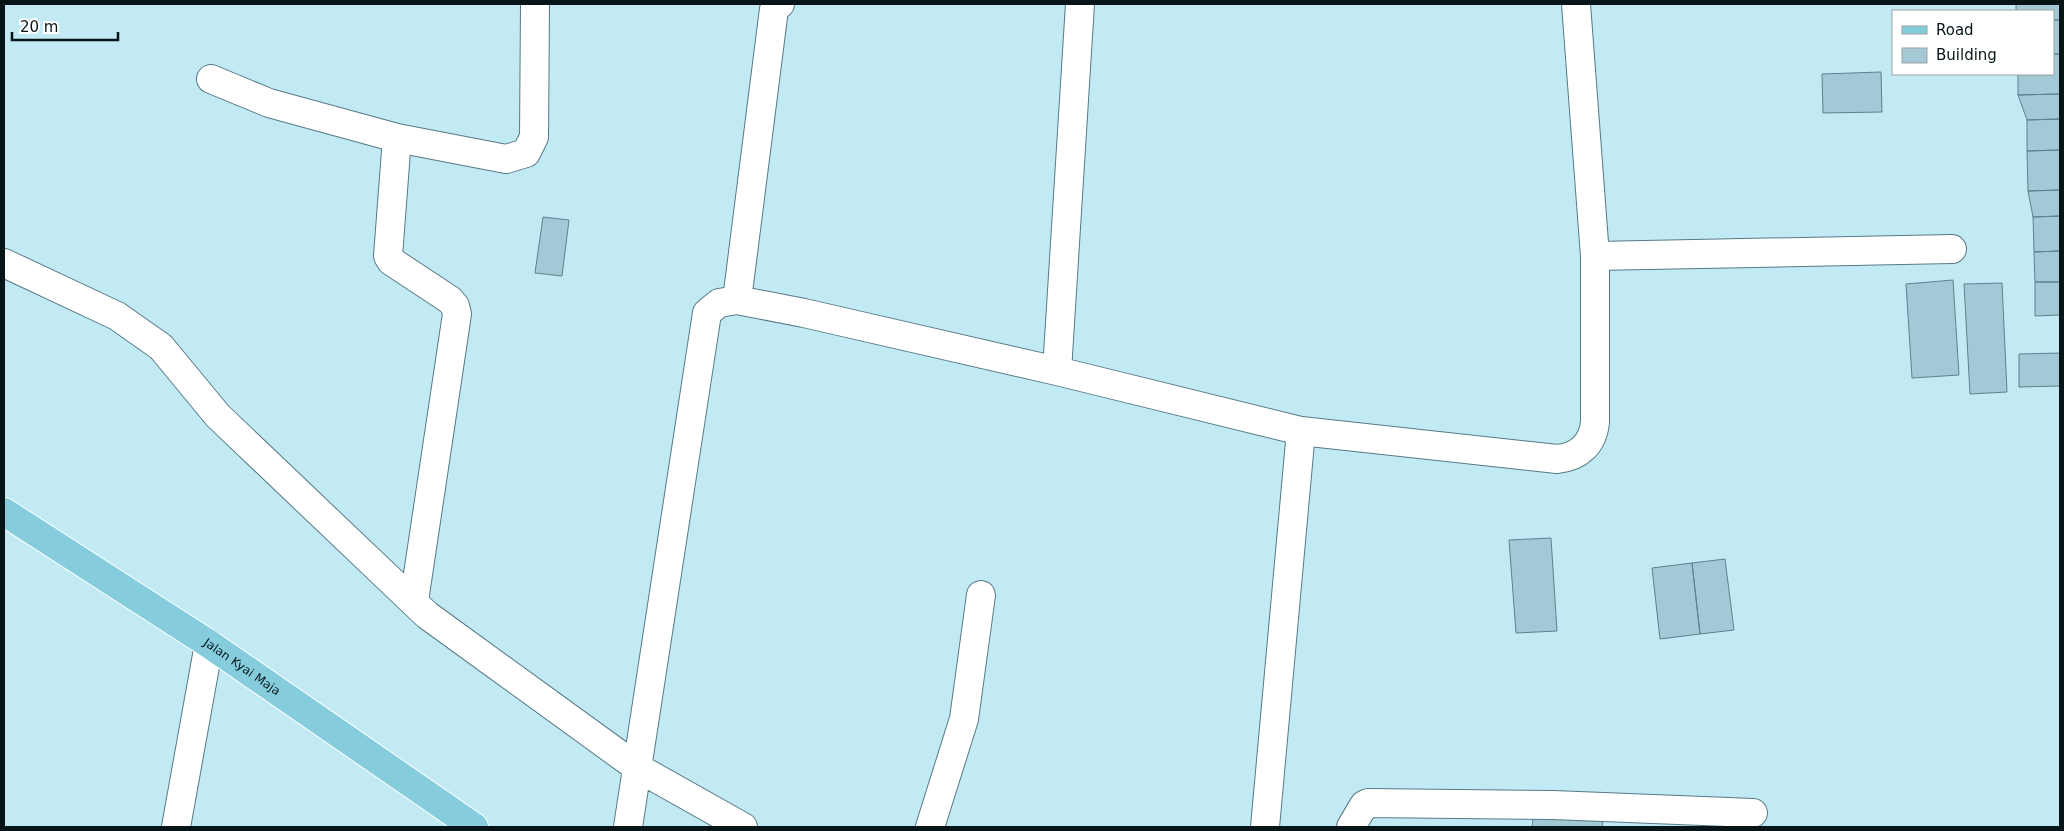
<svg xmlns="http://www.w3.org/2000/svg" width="2064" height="831" font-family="'DejaVu Sans',sans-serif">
	<rect width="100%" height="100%" fill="#c2eaf5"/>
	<path fill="#a2c9d5" stroke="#5d828d" d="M2016,4H2060V20H2053V11H2016Z
		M2053,20H2060V54H2053Z
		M2053,54H2060V94L2018,95V74H2053Z
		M1881,72L1882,112L1823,113L1822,74Z
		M2060,94V119L2027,120L2018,95Z
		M2060,119V150L2027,151V120Z
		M2060,150V190L2028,191L2027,151Z
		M2060,190V216L2033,217L2028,191Z
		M2060,216V251L2034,252L2033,217Z
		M543,217L569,220L562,276L535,273Z
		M2060,251V282H2035L2034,252Z
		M1953,280L1959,375L1912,378L1906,284Z
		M2035,282H2060V315L2035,316Z
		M2002,283L2007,392L1970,394L1964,284Z
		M2060,353V386L2019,387V354Z
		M1551,538L1557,631L1516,633L1509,540Z
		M1725,559L1734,630L1700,634L1692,563Z
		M1692,563L1700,634L1660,639L1652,568Z
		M1535,807L1604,815L1602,827H1532Z"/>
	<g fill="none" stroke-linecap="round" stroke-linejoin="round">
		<defs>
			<path id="street" d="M211,79L269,103L397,138L506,159L526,153L534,137L535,4
				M397,138L388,256L391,261L450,300L455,306L457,314L414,601
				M1595,256L1952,249
				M4,263L117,316L161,347L218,416L427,615L638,768L743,827
				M737,300L774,9L780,4
				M1057,371L1080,4
				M176,827L209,644
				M628,827L707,313L719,303L737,300L804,313L1057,371L1301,431L1557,459C1579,457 1593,444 1595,422V256L1576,4
				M930,827L964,719L981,595
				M1265,827L1301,431
				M1351,827L1364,805L1368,803L1553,805L1753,813"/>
			<g id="primary">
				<path id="s1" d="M4,512L209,644L474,827"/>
			</g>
		</defs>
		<use href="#street" stroke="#567a85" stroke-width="30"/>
		<use href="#primary" stroke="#fff" stroke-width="30"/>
		<use href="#street" stroke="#fff" stroke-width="28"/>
		<use href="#primary" stroke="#85cddd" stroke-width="28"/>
	</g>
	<g text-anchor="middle" stroke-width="5" stroke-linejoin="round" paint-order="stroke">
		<g font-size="12" fill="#071519" stroke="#fff">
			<text dy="4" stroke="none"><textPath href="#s1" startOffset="284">Jalan Kyai Maja</textPath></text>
		</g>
	</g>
	<rect width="2064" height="831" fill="none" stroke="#071519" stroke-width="10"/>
	<rect x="1892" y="10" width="162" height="65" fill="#ffffff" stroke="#9ca1a3"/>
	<rect x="1902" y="26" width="25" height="8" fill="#85cddd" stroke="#9ca1a3"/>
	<text x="1936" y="35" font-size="15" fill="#071519">Road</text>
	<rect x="1902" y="48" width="25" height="15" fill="#a2c9d5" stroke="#9ca1a3"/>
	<text x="1936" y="60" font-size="15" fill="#071519">Building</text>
	<path d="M12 32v8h106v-8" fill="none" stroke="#071519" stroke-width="2.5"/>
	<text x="20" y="32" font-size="15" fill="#071519" stroke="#ffffff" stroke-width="4" paint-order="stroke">20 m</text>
</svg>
